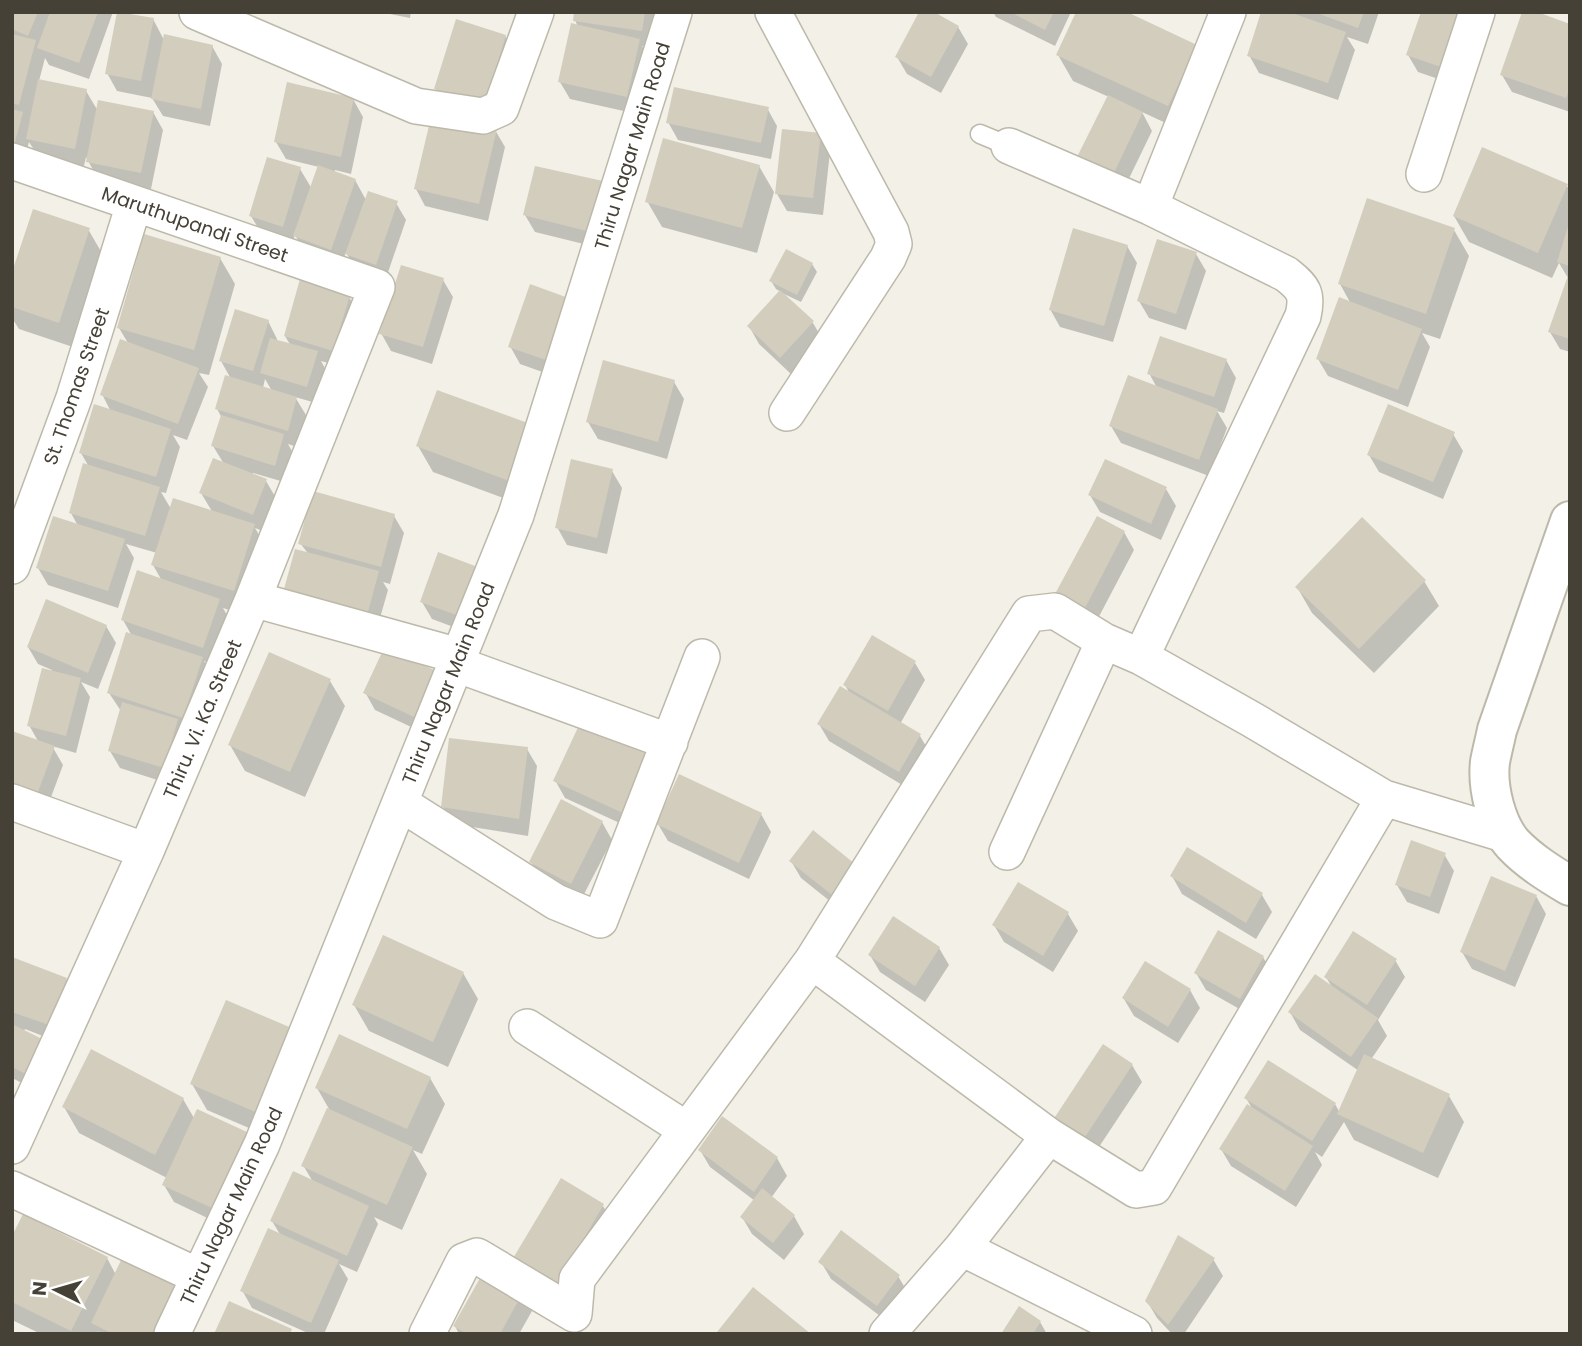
<svg xmlns="http://www.w3.org/2000/svg" width="1582" height="1346" font-family="Poppins,sans-serif">
	<rect width="100%" height="100%" fill="#f2f0e7"/>
	<path fill="#0003" fill-rule="evenodd" d="M12,12H113L89,79L49,65L45,58L39,81L86,91L98,111L153,112L163,130L151,189L98,179L86,157L84,166L38,156L29,142L21,172L12,169Z
		M119,12L153,19L164,40L212,46L222,64L210,126L163,116L152,98L117,91L107,73Z
		M380,12H411L410,18Z
		M576,12H657L651,48L642,46L649,58L637,114L570,99L560,82L578,27L575,20Z
		M993,12H1071L1055,46L996,17Z
		M1285,12H1379L1368,44L1347,37L1355,50L1338,100L1259,73L1249,55Z
		M1423,12L1453,84L1418,72L1408,55Z
		M1570,26V112L1512,92L1502,75Z
		M958,27L968,44L941,93L907,74L897,57Z
		M505,36L515,54L494,121L446,107L436,89Z
		M1196,46L1183,131L1142,112L1152,131L1121,195L1077,161L1109,97L1073,81L1058,55Z
		M353,99L363,117L351,174L335,170L334,173L355,180L366,200L396,203L406,220L385,281L357,272L346,252L341,266L305,253L295,235L292,243L261,233L251,216L300,169L312,189L319,167L286,159L276,142Z
		M767,108L777,126L771,159L678,140L668,122Z
		M495,130L505,147L488,221L425,206L416,189Z
		M820,134L830,152L823,215L787,211L777,194Z
		M759,166L774,192L757,253L662,227L647,201Z
		M602,183L600,248L535,232L525,215Z
		M1567,186L1570,191V352L1560,349L1550,332L1568,278L1559,263L1552,278L1469,242L1454,216Z
		M88,229L103,255L73,347L19,329L12,318V277Z
		M1454,230L1469,256L1440,339L1422,333L1430,347L1408,407L1328,376L1318,359L1351,304L1340,284Z
		M1127,246L1137,263L1113,342L1060,327L1050,309Z
		M1196,254L1206,271L1186,330L1149,318L1139,301Z
		M220,258L235,284L209,375L199,373L208,387L187,440L173,435L180,447L166,493L161,492L171,509L213,513L201,493L224,464L213,446L222,418L217,409L231,379L221,361L268,321L277,339V341L291,346L285,336L349,297L359,314L343,367L321,361L326,370L316,403L295,397L306,415L297,447L288,444L293,453L284,482L253,473L252,475L266,481L276,498L263,531L255,528L269,552L248,616L223,608L228,617L212,664L204,661L212,676L173,785L120,768L110,751L121,711L109,693L132,636L123,620L162,581L153,565L157,553L126,544L134,558L118,608L48,585L38,568L78,526L71,513L89,467L81,453L111,412L102,394L128,343L119,328ZM265,379L272,391L263,388Z
		M812,264L817,272L801,302L782,293L813,323L823,340L791,374L759,344L749,326L781,292L776,289L771,281Z
		M443,280L453,297L432,364L391,351L381,333Z
		M531,286L562,379L520,364L510,346Z
		M1226,360L1236,378L1224,413L1217,411L1227,428L1209,476L1121,443L1111,426L1157,388L1149,373Z
		M674,382L684,399L667,459L598,439L588,422Z
		M535,428L530,508L433,472L418,446Z
		M1453,434L1463,451L1443,499L1379,472L1369,455Z
		M612,471L622,488L607,554L567,545L557,527Z
		M1166,489L1176,506L1161,540L1100,512L1090,495Z
		M394,516L404,533L390,584L383,582L388,590L374,639L300,543Z
		M1124,532L1134,550L1094,626L1067,612Z
		M482,571L475,635L432,619L422,602Z
		M1424,581L1439,606L1374,673L1312,613L1297,587Z
		M106,626L116,643L98,689L81,682L90,697L76,753L52,746L63,765L44,816L12,805L39,743L29,725L52,670L38,664L28,647Z
		M915,663L925,680L900,724L920,736L930,753L909,789L829,741L819,724L850,694L845,685Z
		M435,672L424,733L375,710L365,692Z
		M330,681L345,706L305,797L245,771L230,745Z
		M582,723L635,830L565,798L555,780Z
		M527,749L537,766L528,836L453,824L443,807Z
		M761,814L771,832L749,879L668,841L658,824Z
		M602,822L612,840L581,900L541,879L531,862Z
		M814,833L846,914L801,878L791,861Z
		M1188,850L1262,895L1272,912L1256,939L1182,894L1172,876Z
		M1444,854L1454,871L1439,914L1407,902L1397,885Z
		M1536,896L1546,914L1515,987L1472,969L1462,952Z
		M1068,914L1078,931L1053,972L1004,942L994,925Z
		M939,948L949,965L925,1002L880,972L870,955Z
		M1263,957L1273,975L1250,1015L1206,990L1196,973Z
		M12,959L66,979L76,996L58,1042L25,1029L24,1031L36,1090L12,1078Z
		M1395,960L1405,977L1378,1020L1387,1036L1372,1058L1449,1096L1464,1122L1438,1178L1354,1140L1344,1122L1322,1157L1315,1152L1322,1165L1296,1207L1231,1166L1221,1149L1253,1110L1246,1098L1335,1104L1340,1113L1359,1071L1300,1030L1290,1012L1333,989L1326,977Z
		M463,973L478,999L448,1067L369,1031L354,1005Z
		M1190,990L1200,1008L1178,1043L1134,1016L1124,999Z
		M227,1002L272,1138L207,1110L192,1084Z
		M1132,1065L1142,1082L1093,1156L1065,1138Z
		M430,1078L445,1104L422,1154L413,1150L427,1174L402,1230L374,1217L378,1224L357,1272L339,1264L348,1279L324,1334H310L252,1308L242,1290L281,1236L272,1221L313,1182L303,1165L329,1109L317,1088Z
		M183,1099L194,1118L246,1133L256,1151L222,1225L174,1202L164,1185L167,1178L79,1133L64,1107Z
		M700,1150L777,1158L787,1176L771,1198L794,1216L804,1234L784,1260L752,1234L742,1217L755,1201L710,1167Z
		M603,1206L613,1223L566,1302L524,1277Z
		M12,1240L107,1258L116,1275L175,1334H100L98,1331L97,1334H41L12,1320Z
		M1213,1259L1223,1276L1184,1334H1172L1157,1318L1147,1301Z
		M821,1262L898,1276L908,1293L888,1322L831,1279Z
		M753,1290L809,1334H720Z
		M522,1294L532,1311L519,1334H459L455,1326Z
		M1040,1322L1047,1334H1003Z"/>
	<path fill="#d3cdbd" d="M12,12H38L28,36L12,29Z
		M50,12H98L79,63L37,48Z
		M117,12L154,18L141,81L105,74Z
		M574,12H645L642,31L573,21Z
		M919,12H934L959,26L931,77L895,57Z
		M1010,12H1054L1045,30Z
		M1076,12H1127L1197,45L1168,106L1056,55Z
		M1261,12H1289L1346,32L1328,83L1247,56Z
		M1314,12H1364L1358,28Z
		M1421,12H1451L1462,16L1444,68L1406,55Z
		M1522,12H1537L1570,24V88L1566,98L1500,75Z
		M456,19L506,35L485,105L434,89Z
		M571,23L640,39L627,97L558,82Z
		M12,34L36,40L19,105L12,103Z
		M164,34L213,45L201,109L151,99Z
		M38,79L87,89L75,149L26,139Z
		M287,82L354,98L341,157L274,142Z
		M674,87L769,107L761,143L666,123Z
		M1108,95L1143,112L1111,179L1075,161Z
		M98,100L154,111L141,173L86,162Z
		M12,109L23,112L13,150H12Z
		M432,113L497,129L479,204L414,189Z
		M782,129L821,133L813,198L775,194Z
		M663,138L760,165L742,228L645,202Z
		M1482,147L1568,184L1538,253L1453,216Z
		M267,157L301,167L283,227L249,216Z
		M318,165L356,179L331,250L293,236Z
		M535,166L603,181L591,232L523,215Z
		M368,191L398,201L376,265L345,254Z
		M1367,198L1455,228L1426,314L1338,284Z
		M33,209L90,228L59,323L12,307V272Z
		M1570,220V266L1557,262Z
		M1073,228L1128,245L1104,326L1049,310Z
		M144,234L221,257L194,350L117,328Z
		M1157,239L1197,252L1176,314L1137,301Z
		M786,249L813,263L797,295L769,281Z
		M401,265L444,278L423,347L379,334Z
		M1570,270V339L1548,332Z
		M300,279L350,295L333,351L284,336Z
		M530,284L574,300L552,362L508,347Z
		M780,290L814,321L780,358L747,326Z
		M1339,297L1422,329L1398,390L1316,359Z
		M235,309L269,320L253,371L219,361Z
		M1160,336L1227,359L1214,397L1147,374Z
		M270,338L318,351L307,387L260,373Z
		M120,339L199,368L178,424L100,395Z
		M603,360L675,380L658,442L586,422Z
		M225,375L297,397L288,431L215,409Z
		M1128,375L1218,409L1199,460L1109,426Z
		M437,390L536,426L515,483L416,446Z
		M94,404L171,429L156,477L79,453Z
		M1388,404L1455,432L1433,482L1367,455Z
		M221,415L284,434L275,466L211,446Z
		M213,458L267,479L253,515L199,493Z
		M571,459L613,469L597,538L555,528Z
		M1105,459L1167,487L1151,524L1088,495Z
		M83,463L160,487L145,536L69,513Z
		M313,491L395,514L381,567L298,544Z
		M173,498L255,524L234,591L151,565Z
		M53,516L125,539L108,591L36,568Z
		M1097,516L1125,531L1084,610L1055,594Z
		M1362,517L1426,580L1359,649L1295,587Z
		M295,549L379,571L365,623L281,600Z
		M438,552L483,569L465,618L420,602Z
		M137,570L220,599L203,648L121,620Z
		M46,599L107,625L88,673L27,647Z
		M126,632L203,657L183,718L107,693Z
		M872,635L916,661L888,711L843,685Z
		M385,646L436,671L414,717L363,693Z
		M269,652L331,679L290,772L228,745Z
		M42,668L81,678L66,736L27,726Z
		M840,686L921,734L899,772L817,724Z
		M122,702L178,719L164,768L108,751Z
		M581,721L652,754L625,814L553,781Z
		M12,731L55,746L35,800L12,792Z
		M449,738L528,747L519,819L441,807Z
		M679,774L762,813L739,863L656,824Z
		M561,799L603,821L571,884L529,862Z
		M813,830L860,868L836,898L789,861Z
		M1411,840L1446,853L1430,897L1395,885Z
		M1187,847L1263,893L1246,923L1170,876Z
		M1491,876L1537,895L1505,971L1460,952Z
		M1018,882L1069,912L1043,956L992,925Z
		M893,916L940,947L915,986L868,955Z
		M1218,930L1264,956L1240,999L1194,973Z
		M1353,931L1397,959L1367,1005L1324,977Z
		M383,935L464,972L433,1042L352,1005Z
		M12,957L67,978L49,1025L12,1012Z
		M1145,961L1191,989L1168,1027L1122,998Z
		M1315,974L1378,1018L1351,1057L1288,1012Z
		M226,1000L294,1029L258,1113L190,1084Z
		M12,1024L44,1040L26,1074L12,1067Z
		M339,1034L431,1077L407,1129L315,1088Z
		M1103,1044L1133,1064L1083,1140L1053,1120Z
		M91,1049L184,1098L155,1155L62,1107Z
		M1364,1054L1450,1094L1423,1153L1337,1114Z
		M1268,1060L1336,1103L1312,1141L1244,1098Z
		M1247,1104L1313,1146L1285,1191L1219,1149Z
		M327,1108L413,1147L387,1205L301,1166Z
		M197,1109L247,1132L212,1208L162,1185Z
		M722,1116L778,1157L754,1192L698,1150Z
		M293,1171L369,1206L347,1256L270,1221Z
		M561,1178L604,1204L556,1286L512,1260Z
		M762,1188L795,1215L773,1243L740,1217Z
		M23,1214L108,1257L71,1331L12,1302V1236Z
		M268,1228L339,1260L311,1323L240,1291Z
		M841,1230L900,1275L877,1306L818,1262Z
		M1178,1235L1215,1258L1168,1325L1145,1301Z
		M124,1254L182,1282L157,1334H113L91,1323Z
		M484,1271L523,1292L500,1334H467L453,1326Z
		M753,1287L811,1334L717,1332Z
		M229,1301L292,1329L290,1334H214Z
		M1019,1306L1041,1321L1033,1334H1001Z"/>
	<g fill="none" stroke-linecap="round" stroke-linejoin="round">
		<defs>
			<path id="service" d="M980,134L1009,146"/>
			<path id="minor" d="M197,12L416,106L483,116L501,108L536,12
				M773,12L891,232L894,244L888,258L787,413
				M1009,146L1150,207L1286,274C1304,288 1308,294 1303,316L1141,657
				M12,161L377,287L253,599L146,851L12,1146
				M1424,174L1477,12
				M1150,207L1228,12
				M12,566L74,398L134,204
				M253,599L459,656
				M456,664L670,742
				M12,802L146,851
				M400,803L556,902L600,920L702,657
				M1007,852L1104,641
				M812,961L1049,1136L1136,1190L1154,1187L1384,798
				M527,1027L687,1130
				M12,1189L198,1276
				M962,1248L1134,1334
				M172,1334L262,1144L516,515L674,12
				M427,1334L464,1261L477,1256L574,1314L577,1279L812,961L1029,614L1055,611L1104,641L1141,657L1251,719L1384,798L1507,835
				M887,1334L962,1248L1049,1136"/>
			<path id="tertiary" d="M1570,521L1497,730C1495,740 1492,751 1490,762C1487,787 1496,825 1513,844C1529,861 1550,874 1570,886"/>
		</defs>
		<use href="#service" stroke="#bdb9aa" stroke-width="21"/>
		<use href="#minor" stroke="#bdb9aa" stroke-width="38"/>
		<use href="#tertiary" stroke="#bdb9aa" stroke-width="42"/>
		<use href="#service" stroke="#fff" stroke-width="18"/>
		<use href="#minor" stroke="#fff" stroke-width="35"/>
		<use href="#tertiary" stroke="#fff" stroke-width="38"/>
	</g>
	<g text-anchor="middle" stroke-width="7" stroke-linejoin="round" paint-order="stroke">
		<g font-size="19" fill="#454136" stroke="#fff">
			<text transform="translate(632 146) rotate(-73)" y="7">Thiru Nagar Main Road</text>
			<text transform="translate(195 224) rotate(19)" y="7">Maruthupandi Street</text>
			<text transform="translate(76 386) rotate(-71)" y="7">St. Thomas Street</text>
			<text transform="translate(448 683) rotate(-68)" y="7">Thiru Nagar Main Road</text>
			<text transform="translate(202 719) rotate(-67)" y="7">Thiru. Vi. Ka. Street</text>
			<text transform="translate(231 1206) rotate(-65)" y="7">Thiru Nagar Main Road</text>
		</g>
	</g>
	<rect width="1582" height="1346" fill="none" stroke="#454136" stroke-width="28"/>
	<g transform="translate(56 1290) rotate(275)" stroke="#ffffff" stroke-width="5" paint-order="stroke">
	<path d="M0-5L12 26L0 18L-12 26Z" fill="#454136"/>
	<text y="-10" font-size="19" font-weight="bold" text-anchor="middle" fill="#454136">N</text>
	</g>
</svg>
